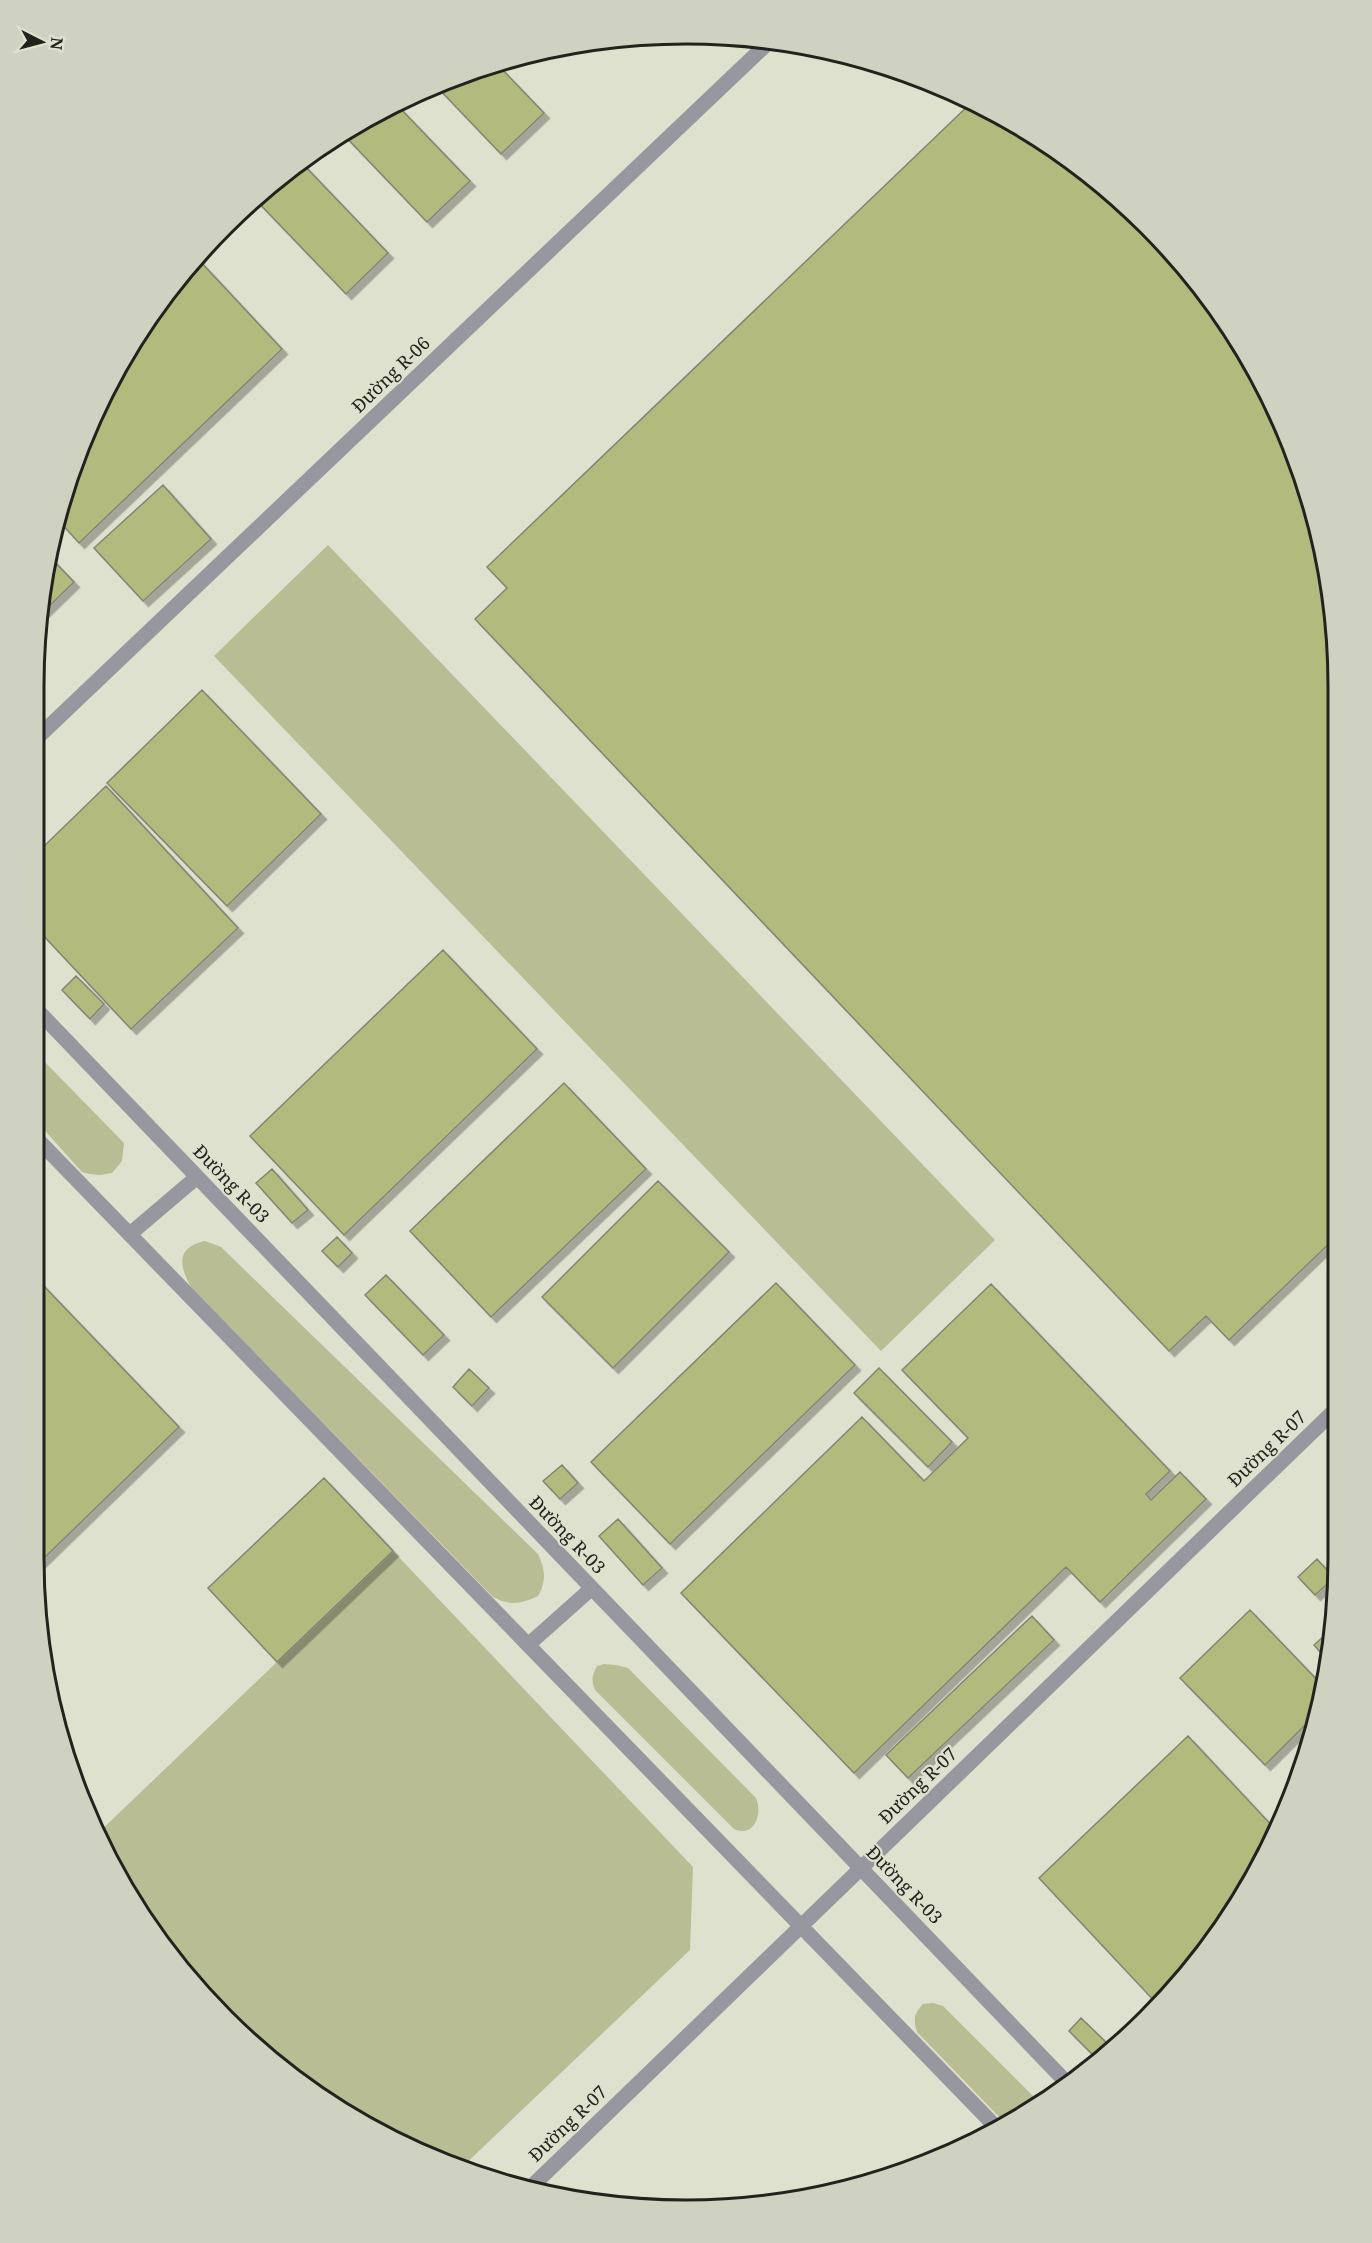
<svg xmlns="http://www.w3.org/2000/svg" width="1372" height="2243" font-family="'Noto Serif',serif">
	<defs>
		<filter id="shadow"><feDropShadow dx="5.5" dy="5.5" stdDeviation="0" flood-color="#0004"/></filter>
	</defs>
	<rect width="100%" height="100%" fill="#dfe1cf"/>
	<path fill="#b8bd94" d="M328,545L995,1240L881,1351L214,656Z
		M39,1056L124,1143L122,1161L112,1173L100,1175L89,1174L82,1172L39,1124Z
		M205,1241L221,1247L538,1554C545,1570 547,1580 538,1596C521,1604 510,1606 493,1597L191,1287C179,1266 176,1247 205,1241Z
		M393,1551L693,1867L690,1950L460,2169L397,2143L296,2080L150,1925L101,1846L96,1835Z
		M604,1664L616,1665L628,1668L756,1798C763,1814 754,1838 734,1829L595,1690C591,1680 592,1675 597,1666Z
		M933,2003L943,2006L1041,2104L1004,2122L917,2032C913,2019 914,2014 923,2004Z"/>
	<path fill="#b3ba7d" stroke="#838574" stroke-width="1.5" filter="url(#shadow)" d="M496,63L544,113L501,154L436,86L476,68Z
		M973,101L997,126L1004,119L1083,168L1177,256L1252,360L1304,476L1338,643L1335,1238L1229,1340L1206,1316L1169,1351L475,619L507,588L487,567Z
		M396,104L470,181L427,222L342,133L359,121Z
		M301,162L388,253L346,294L253,197Z
		M197,258L282,349L79,543L60,522L83,436L168,289Z
		M163,485L211,539L143,601L94,548Z
		M50,557L74,582L39,616V601Z
		M202,690L321,814L227,906L107,783Z
		M106,786L238,928L131,1029L39,931V851Z
		M443,950L537,1049L344,1235L250,1136Z
		M76,976L104,1004L90,1019L62,990Z
		M564,1083L646,1169L491,1317L410,1231Z
		M272,1169L308,1210L292,1223L256,1183Z
		M658,1181L729,1252L613,1368L542,1297Z
		M337,1237L352,1253L338,1267L322,1251Z
		M386,1275L444,1335L423,1355L365,1295Z
		M39,1281L179,1427L39,1563Z
		M776,1283L855,1365L670,1544L591,1462Z
		M991,1284L1170,1471L1146,1494L1151,1500L1180,1472L1206,1499L1100,1602L1066,1567L854,1773L681,1593L862,1417L924,1481L968,1438L902,1370Z
		M879,1368L952,1442L928,1467L854,1393Z
		M469,1369L489,1388L472,1406L453,1387Z
		M562,1465L578,1483L560,1499L543,1481Z
		M324,1478L393,1551L277,1662L208,1588Z
		M618,1519L662,1568L643,1585L599,1536Z
		M1317,1559L1334,1578L1315,1595L1298,1577Z
		M1250,1610L1322,1685L1313,1717L1265,1765L1180,1678Z
		M1032,1616L1054,1640L908,1778L886,1755Z
		M1334,1627L1333,1642L1328,1661L1314,1645Z
		M1188,1736L1276,1830L1204,1954L1159,2006L1039,1878Z
		M1081,2018L1112,2048L1098,2060L1069,2031Z
		M770,2198L775,2203L763,2205Z"/>
	<g fill="none" stroke-linecap="round" stroke-linejoin="round">
		<path stroke="#97979f" stroke-width="15" d="M39,736L770,41
			M39,1012L1068,2084
			M39,1141L995,2126
			M130,1234L197,1177
			M528,1645L592,1588
			M529,2189L1334,1411"/>
	</g>
	<g text-anchor="middle" stroke-width="4.5" stroke-linejoin="round" paint-order="stroke">
		<g font-size="18" fill="#22231d" stroke="#dfe1cf">
			<text transform="translate(391 375) rotate(-44)" y="6">Đường R-06</text>
			<text transform="translate(231 1184) rotate(46)" y="6">Đường R-03</text>
			<text transform="translate(1267 1449) rotate(-44)" y="6">Đường R-07</text>
			<text transform="translate(567 1535) rotate(46)" y="6">Đường R-03</text>
			<text transform="translate(918 1786) rotate(-44)" y="6">Đường R-07</text>
			<text transform="translate(904 1885) rotate(46)" y="6">Đường R-03</text>
			<text transform="translate(568 2124) rotate(-44)" y="6">Đường R-07</text>
		</g>
	</g>
	<path d="M0 0H1372V2243H0ZM686 44H686A642 642 0 0 1 1328 686V1558A642 642 0 0 1 686 2200H686A642 642 0 0 1 44 1558V686A642 642 0 0 1 686 44Z" fill="#d0d2c1" fill-rule="evenodd"/>
	<path fill="none" stroke="#22231d" stroke-width="3" d="M686 44H686A642 642 0 0 1 1328 686V1558A642 642 0 0 1 686 2200H686A642 642 0 0 1 44 1558V686A642 642 0 0 1 686 44Z"/>
	<g transform="translate(42 42) rotate(96)" stroke="#dfe1cf" stroke-width="4.5" paint-order="stroke">
	<path d="M0-4.5L10 22L0 15L-10 22Z" fill="#22231d"/>
	<text y="-9" font-size="16" font-weight="bold" text-anchor="middle" fill="#22231d">N</text>
	</g>
</svg>
